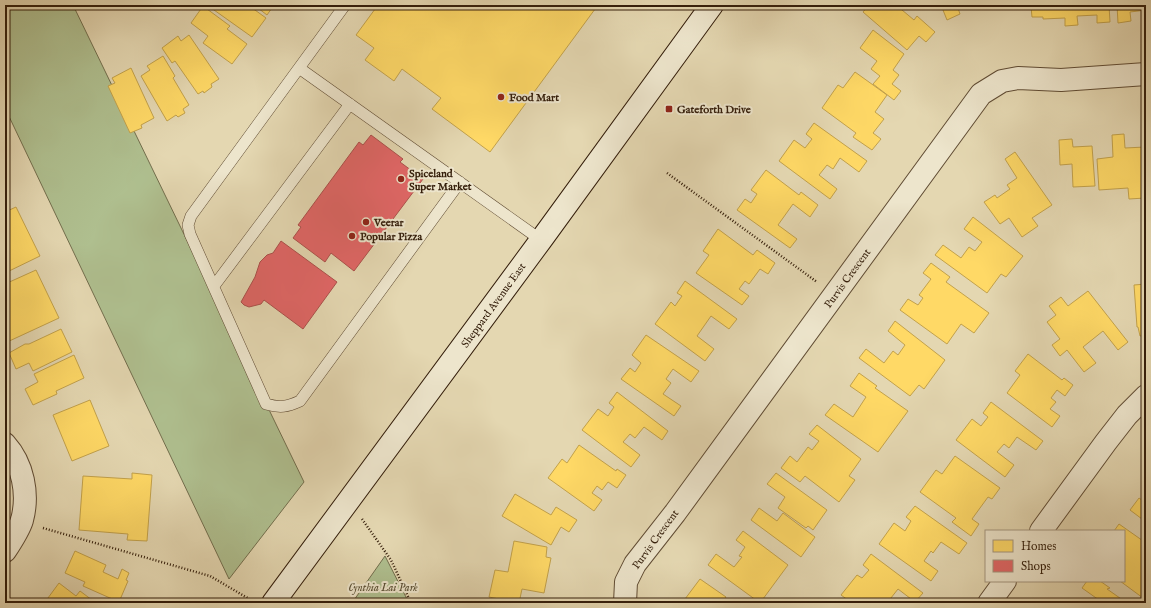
<svg xmlns="http://www.w3.org/2000/svg" width="1151" height="608" font-family="'IM FELL English',serif">
	<rect width="100%" height="100%" fill="#e4d7b1"/>
	<filter id="stains"><feTurbulence type="fractalNoise" baseFrequency=".005" numOctaves="4"/><feColorMatrix values="0 0 0 0 .2 0 0 0 0 .09 0 0 0 0 .02 0 0 0 .5 -.17"/></filter>
	<radialGradient id="worn" r=".72"><stop offset=".6" stop-color="#630" stop-opacity="0"/><stop offset="1" stop-color="#630" stop-opacity=".3"/></radialGradient>
	<path fill="#afbf8f" stroke="#726e4d" d="M5,5H73L304,482L229,579L5,108Z
		M385,556L409,603H352Z"/>
	<path fill="#ffd966" stroke="#c2a14b" d="M207,5H248L266,18L252,37Z
		M254,5H274L267,15Z
		M378,5H598L490,152L432,109L441,98L402,69L394,81L365,60L374,48L356,35Z
		M869,5H896L914,20L917,16L935,32L926,42L919,36L907,50L863,12Z
		M941,5H957L960,14L947,20Z
		M1011,5H1109L1110,22L1097,23V15L1077,16L1078,25L1065,26V18L1043,19V17H1032L1031,7L1011,9Z
		M1117,5H1146V10L1130,12L1131,21L1118,23Z
		M203,6L230,26L227,29L247,44L232,64L203,43L208,36L191,23Z
		M873,30L904,54L893,70L899,75L892,84L901,91L894,100L873,84L880,76L871,69L877,61L860,48Z
		M189,35L219,79L211,84L212,87L204,93L203,91L198,94L175,61L172,63L162,48L178,36L181,41Z
		M163,56L175,76L173,78L189,105L183,109L185,113L178,117L176,115L167,121L141,76L150,70L147,66Z
		M131,68L154,118L141,125L142,128L130,133L108,86L115,83L112,78Z
		M855,72L887,95L875,112L884,119L873,133L881,139L872,150L853,137L856,133L822,108L838,85L843,88Z
		M814,123L867,161L859,172L840,158L833,169L827,165L819,175L837,189L830,199L779,161L794,140L805,148L812,139L806,134Z
		M1124,134L1125,148L1145,147V138H1146V195H1144L1145,198L1129,199L1128,188L1099,190L1097,159L1113,157L1112,135Z
		M1072,139L1073,147L1092,146L1095,186L1073,187L1072,164L1060,165L1059,140Z
		M1015,152L1052,205L1032,218L1038,226L1022,237L1009,218L1000,224L984,202L995,195L997,198L1010,189L1007,185L1017,178L1005,159Z
		M766,170L799,195L801,192L818,205L810,217L793,204L778,225L797,239L790,248L737,210L745,199L751,203L757,194L751,190Z
		M16,207L40,256L5,273V212Z
		M973,217L1023,256L1006,277L1001,274L987,293L935,255L943,245L961,258L969,247L975,251L982,242L964,229Z
		M718,229L753,255L757,250L775,263L768,274L760,269L749,284L745,281L739,289L749,296L742,305L696,273L709,255L703,251Z
		M931,263L950,277L946,282L989,313L974,333L961,324L947,344L900,310L908,299L918,305L923,298L919,295L931,279L923,273Z
		M36,270L59,318L5,343V284Z
		M685,281L737,319L729,329L711,316L697,336L714,349L705,361L655,324L671,302L675,306L682,296L677,293Z
		M1146,284V335L1140,336L1138,327H1137L1134,285Z
		M1088,291L1128,342L1118,350L1103,331L1083,347L1096,363L1084,372L1067,350L1060,356L1052,345L1060,339L1047,322L1056,315L1049,306L1061,297L1068,306Z
		M895,321L945,360L924,389L919,385L910,396L859,358L866,349L884,363L893,351L898,355L905,345L888,331Z
		M61,329L72,352L33,371L29,363L16,369L9,353L25,344H29Z
		M646,335L699,371L691,382L673,369L666,379L671,383L663,394L681,406L674,416L621,379L630,368L635,372L641,363L632,355Z
		M1028,354L1062,380L1064,378L1073,385L1065,396L1057,390L1051,398L1056,402L1050,409L1060,416L1052,427L1007,393L1020,375L1015,371Z
		M74,355L84,378L56,391L57,394L33,405L25,389L38,382L34,374Z
		M859,373L877,386L875,388L908,411L878,452L825,415L834,404L853,417L866,397L850,386Z
		M617,392L668,431L662,440L644,427L635,438L630,434L623,442L640,455L631,467L582,430L598,409L608,416L614,407L609,403Z
		M90,400L109,446L72,461L53,415Z
		M991,402L1043,441L1036,450L1017,437L1009,448L1004,444L997,452L1014,465L1005,477L956,440L972,419L981,426L988,417L983,413Z
		M817,425L861,459L849,476L855,480L839,502L805,476L800,482L781,468L790,456L797,462L808,447L812,450L819,441L809,434Z
		M579,445L616,471L617,469L626,475L617,488L608,482L602,490L597,486L592,493L602,500L594,511L548,478L562,459L567,463Z
		M955,456L1000,488L992,499L988,497L972,519L979,524L971,536L952,522L956,518L920,492L936,470L942,474Z
		M132,473L152,475L147,541L127,540L128,534L79,530L83,476L132,479Z
		M776,473L827,510L813,530L808,526L806,528L778,508L785,497L767,484Z
		M515,494L551,515L556,507L577,520L569,532L561,527L551,545L502,516Z
		M1139,498L1146,503V522L1130,510Z
		M915,506L967,543L959,554L941,542L933,553L931,551L924,561L938,571L931,581L879,544L894,523L905,531L911,521L906,517Z
		M759,508L777,521L783,513L815,537L801,557L751,520Z
		M1119,524L1146,543V594L1143,598L1120,581H1124V531H1114Z
		M743,531L788,565L760,603L708,565L716,554L734,567L742,557L739,556L745,547L736,540Z
		M514,541L547,547L546,557L551,558L544,593L522,589L519,603L489,597L495,570L508,572Z
		M75,551L106,565L103,572L118,579L122,569L129,573L126,580L128,581L119,602L83,586L85,582L65,573Z
		M871,554L923,593L915,602L898,589L887,603H852L841,595L857,575L862,578L869,570L863,565Z
		M700,579L726,597L722,603H682Z
		M1087,581H1100L1110,588L1107,589L1127,603H1097L1099,600L1082,588Z
		M59,583L76,596L80,591L96,603H45V602Z"/>
	<path fill="#e06666" stroke="#ac504b" d="M371,135L403,159L400,162L423,179L354,271L331,253L325,262L293,238L301,227L298,225L359,142L363,145Z
		M281,241L337,282L303,329L264,300L261,304L249,307L244,305L241,302L255,277L260,262L267,255L273,253Z"/>
	<g fill="none" stroke-linecap="round" stroke-linejoin="round">
		<defs>
			<path id="service" d="M345,5L191,216L188,225L190,234L266,404C280,408 287,407 300,401L460,182
				M299,68L541,240
				M214,286L350,104"/>
			<path id="minor" d="M5,444C23,464 29,494 22,520C19,530 11,542 5,551
				M1041,531L1106,442L1127,415L1146,396
				M625,603L626,582L635,564L675,513L981,94L1002,81L1018,78L1061,80L1146,74
				M989,603L1005,581"/>
			<path id="secondary" d="M273,603L541,240L712,5"/>
		</defs>
		<use href="#service" stroke="#604c34" stroke-width="12"/>
		<use href="#minor" stroke="#604c34" stroke-width="24"/>
		<use href="#secondary" stroke="#341e0b" stroke-width="24"/>
		<path stroke="#341e0b" stroke-width="2.5" stroke-dasharray="1 2" stroke-linecap="butt" d="M667,173L817,282
			M362,519L391,560L411,603
			M43,528L210,576L251,600"/>
		<use href="#service" stroke="#ede5cc" stroke-width="11"/>
		<use href="#minor" stroke="#ede5cc" stroke-width="22"/>
		<use href="#secondary" stroke="#ede5cc" stroke-width="22"/>
	</g>
	<g fill="#8f2418" stroke="#ede5cc" stroke-width="1.5">
		<circle cx="501" cy="97" r="4"/>
		<rect x="665" y="105" width="8" height="8" rx="2"/>
		<circle cx="401" cy="179" r="4"/>
		<circle cx="366" cy="222" r="4"/>
		<circle cx="352" cy="236" r="4"/>
	</g>
	<g text-anchor="middle" stroke-width="4" stroke-linejoin="round" paint-order="stroke">
		<g font-size="11" font-weight="bold" fill="#341e0b" stroke="#ede5cc" text-anchor="start">
			<text x="509" y="101">Food Mart</text>
			<text x="677" y="113">Gateforth Drive</text>
			<text x="409" y="177">Spiceland<tspan x="409" dy="13">Super Market</tspan></text>
			<text x="374" y="226">Veerar</text>
			<text x="360" y="240">Popular Pizza</text>
		</g>
		<g font-size="11" fill="#341e0b" stroke="#ede5cc">
			<text transform="translate(847 278) rotate(-54)" y="4">Purvis Crescent</text>
			<text transform="translate(493 305) rotate(-54)" y="4">Sheppard Avenue East</text>
			<text transform="translate(655 539) rotate(-54)" y="4">Purvis Crescent</text>
		</g>
		<g font-size="11" font-style="italic" fill="#594e33" stroke="#ede5cc">
			<text x="383" y="591">Cynthia Lai Park</text>
		</g>
	</g>
	<rect width="1151" height="608" fill="none" stroke="#e4d7b1" stroke-width="20"/>
	<rect x="6" y="6" width="1139" height="596" fill="none" stroke="#341e0b" stroke-width="2"/>
	<rect x="10" y="10" width="1131" height="588" fill="none" stroke="#341e0b"/>
	<rect x="985" y="530" width="140" height="52" fill="#ede5cc" stroke="#a3957f"/>
	<rect x="993" y="540" width="20" height="12" fill="#ffd966" stroke="#a3957f"/>
	<text x="1021" y="550" font-size="12" fill="#341e0b">Homes</text>
	<rect x="993" y="560" width="20" height="12" fill="#e06666" stroke="#a3957f"/>
	<text x="1021" y="570" font-size="12" fill="#341e0b">Shops</text>
	<rect width="100%" height="100%" filter="url(#stains)"/>
	<rect width="100%" height="100%" fill="url(#worn)"/>
</svg>
